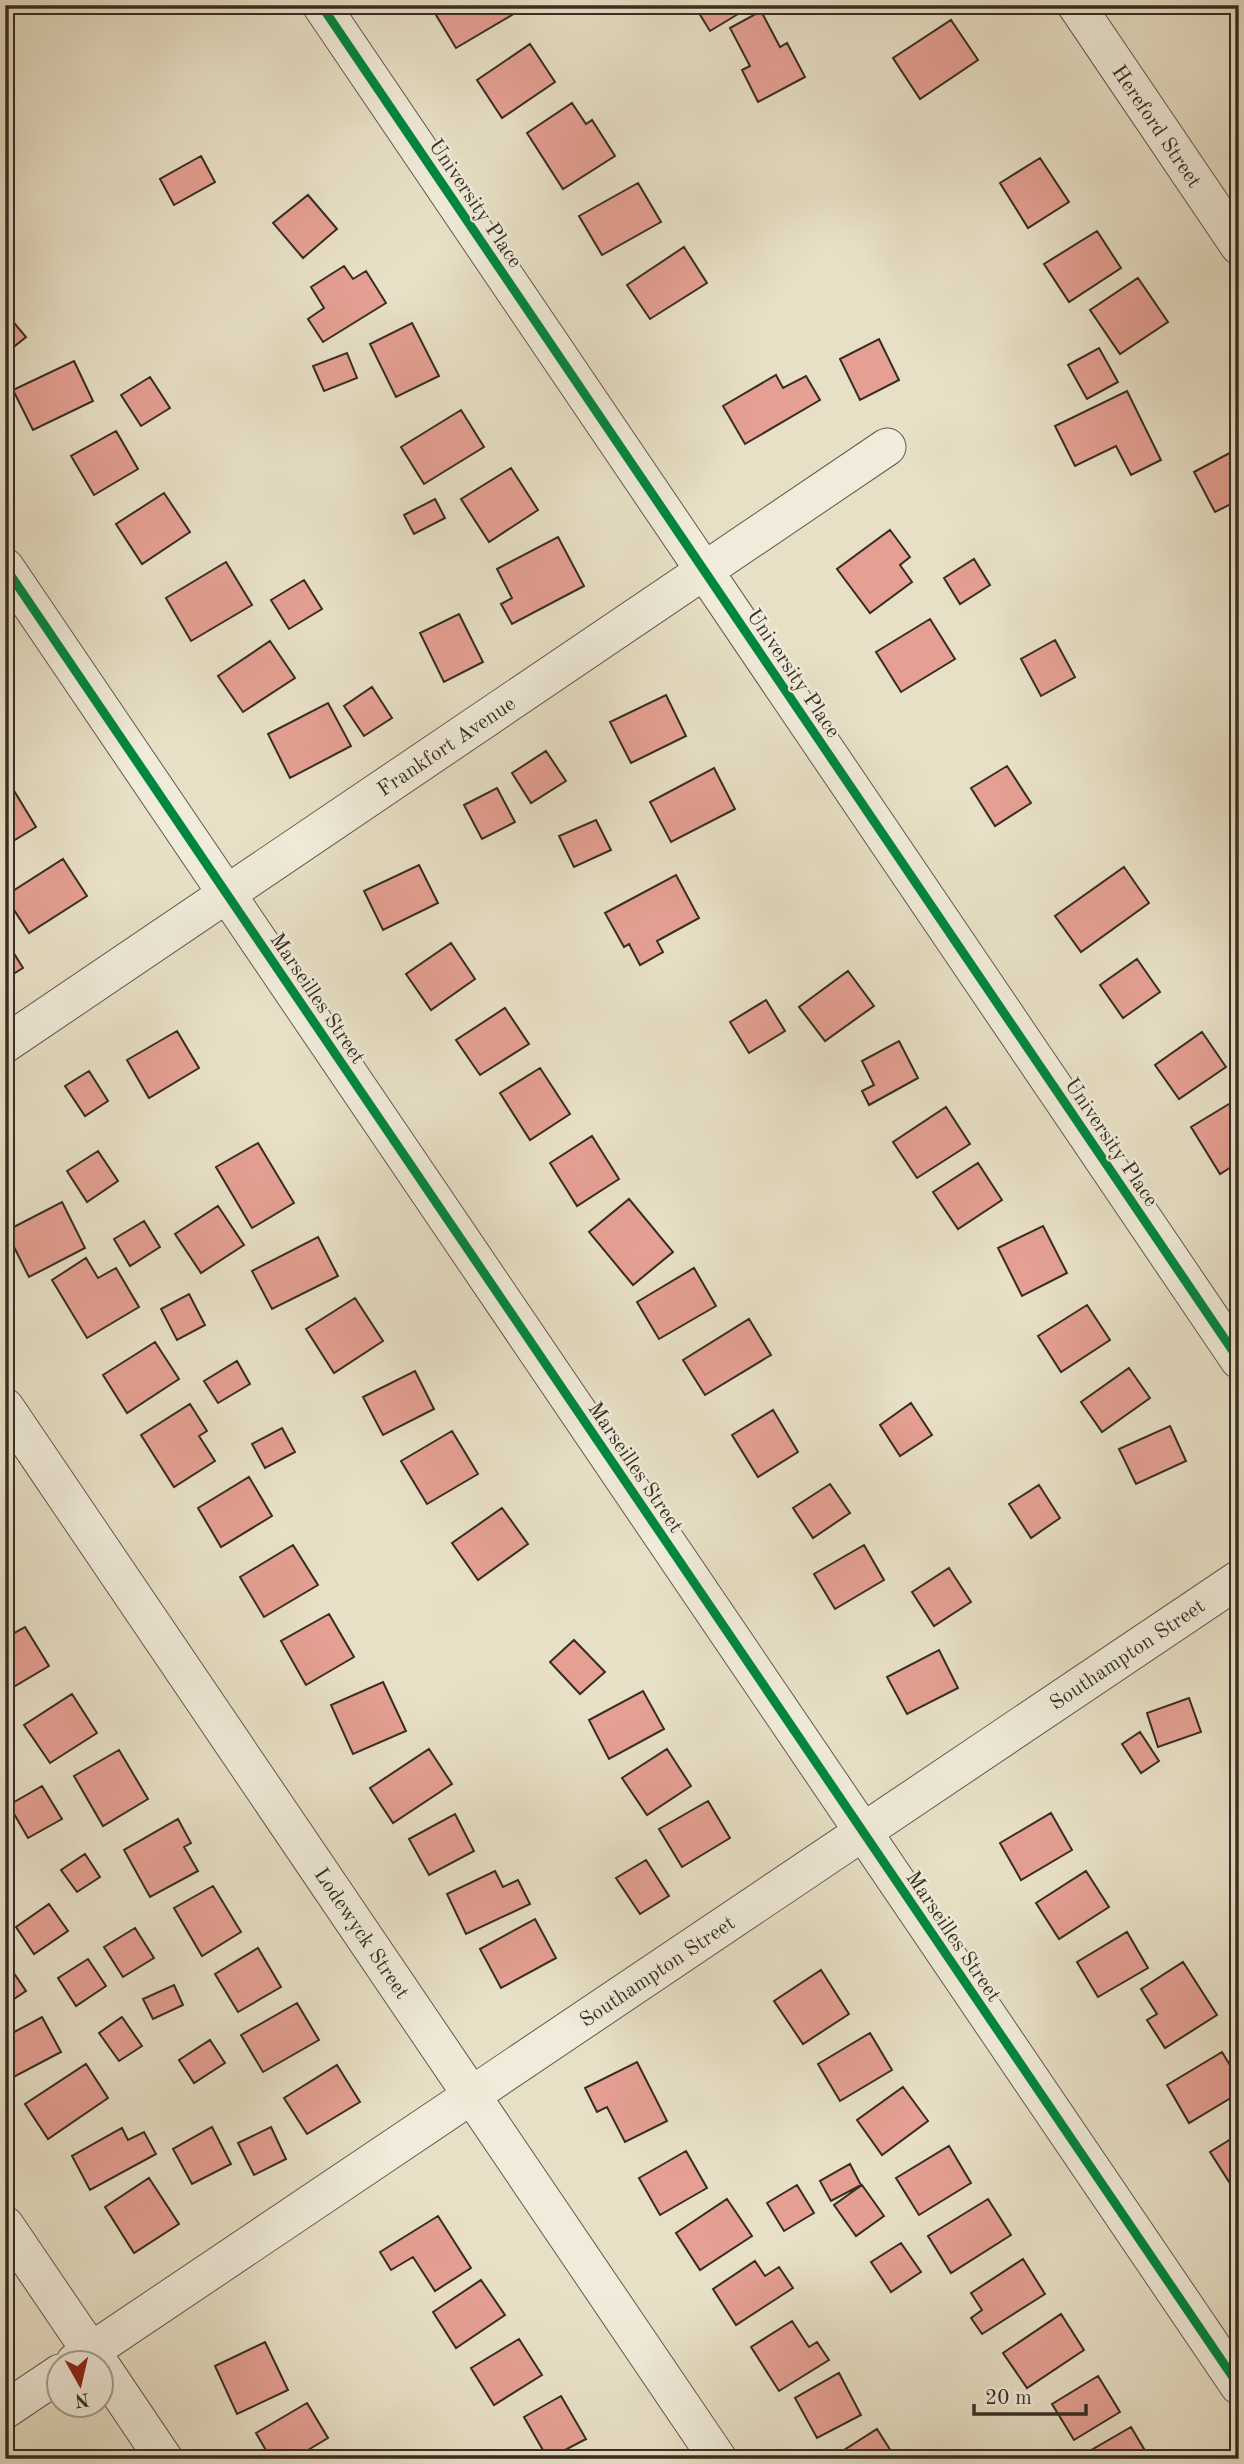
<svg xmlns="http://www.w3.org/2000/svg" width="1244" height="2464" font-family="'Old Standard TT',serif">
	<rect width="100%" height="100%" fill="#e8e0c6"/>
	<filter id="stains"><feTurbulence type="fractalNoise" baseFrequency=".00286" numOctaves="4"/><feColorMatrix values="0 0 0 0 .2 0 0 0 0 .09 0 0 0 0 .02 0 0 0 .5 -.17"/></filter>
	<radialGradient id="worn" r=".72"><stop offset=".6" stop-color="#630" stop-opacity="0"/><stop offset="1" stop-color="#630" stop-opacity=".3"/></radialGradient>
	<path fill="#e5a093" stroke="#372d24" stroke-width="2" d="M442,5H513L517,12L456,48L433,10Z
		M694,5H753L710,31Z
		M761,11L780,47L787,43L805,77L758,102L742,70L750,66L730,28Z
		M951,20L978,60L920,99L893,58Z
		M530,44L555,82L502,118L477,80Z
		M572,103L586,124L592,120L615,156L563,189L527,133Z
		M201,156L215,182L174,205L160,179Z
		M1040,158L1069,202L1028,228L1000,183Z
		M638,183L661,222L602,255L579,216Z
		M308,195L337,229L303,258L273,223Z
		M1097,231L1121,268L1069,302L1044,264Z
		M684,247L707,283L650,319L627,285Z
		M344,266L353,279L366,271L386,303L323,342L308,319L324,308L311,287Z
		M1138,278L1168,322L1120,354L1090,310Z
		M5,312L26,337L5,354Z
		M412,323L439,376L396,397L370,344Z
		M879,339L899,380L860,400L840,359Z
		M1099,348L1118,382L1087,399L1068,365Z
		M347,353L357,378L324,391L313,366Z
		M74,361L93,401L33,430L13,390Z
		M776,375L783,388L806,376L820,400L745,444L723,406Z
		M150,377L170,408L141,426L121,395Z
		M1127,391L1161,460L1131,475L1116,446L1075,466L1055,426Z
		M461,410L484,447L424,484L401,447Z
		M116,431L138,469L94,495L71,456Z
		M1239,448V500L1215,512L1194,472Z
		M511,468L538,510L489,542L461,499Z
		M164,493L190,532L142,564L116,524Z
		M435,499L445,518L414,534L404,515Z
		M890,530L910,557L900,565L912,582L870,613L837,569Z
		M558,537L584,586L512,624L501,604L512,598L497,569Z
		M974,559L990,585L960,604L944,578Z
		M226,562L252,605L191,641L166,598Z
		M304,580L322,609L289,629L271,600Z
		M459,614L483,662L444,682L420,633Z
		M930,619L955,659L901,692L876,652Z
		M1055,640L1075,677L1041,696L1021,659Z
		M270,641L295,678L243,712L218,676Z
		M372,687L392,718L364,736L344,706Z
		M666,695L686,736L631,763L610,722Z
		M328,703L351,746L290,778L268,734Z
		M546,751L566,781L531,803L512,773Z
		M1007,766L1031,803L995,826L971,788Z
		M714,768L735,809L671,842L650,802Z
		M497,788L515,822L482,839L464,805Z
		M13,789L36,827L5,846V794Z
		M596,820L611,850L574,867L559,836Z
		M63,859L87,896L29,933L5,896Z
		M419,865L438,903L383,930L364,891Z
		M1124,867L1149,903L1081,952L1055,916Z
		M676,875L699,918L657,941L663,952L640,965L629,944L624,947L605,913Z
		M5,939L23,968L5,979Z
		M451,943L475,979L431,1010L406,974Z
		M1137,959L1160,992L1123,1018L1100,985Z
		M848,971L874,1006L825,1041L799,1007Z
		M766,1000L785,1031L749,1053L730,1022Z
		M505,1008L529,1044L480,1075L456,1040Z
		M177,1031L199,1068L149,1098L127,1060Z
		M1202,1032L1226,1067L1179,1099L1155,1065Z
		M899,1041L918,1078L869,1105L862,1091L874,1085L862,1061Z
		M540,1068L570,1114L530,1140L500,1093Z
		M89,1071L108,1101L85,1116L65,1086Z
		M1239,1098V1162L1220,1174L1191,1127Z
		M946,1107L970,1144L917,1178L893,1142Z
		M592,1136L619,1179L577,1206L550,1163Z
		M258,1143L294,1203L252,1228L216,1167Z
		M98,1151L118,1181L87,1202L67,1171Z
		M978,1163L1002,1200L958,1229L933,1192Z
		M629,1199L673,1252L633,1285L589,1232Z
		M62,1202L85,1248L29,1277L6,1231Z
		M218,1206L244,1245L201,1273L175,1234Z
		M144,1221L160,1247L130,1266L114,1239Z
		M1043,1226L1067,1273L1022,1296L998,1248Z
		M318,1237L338,1276L272,1309L252,1271Z
		M86,1258L98,1278L116,1268L139,1307L87,1338L52,1280Z
		M694,1268L716,1306L659,1339L637,1302Z
		M189,1294L205,1325L177,1340L161,1309Z
		M355,1298L383,1341L334,1373L306,1329Z
		M1087,1305L1110,1340L1061,1372L1038,1336Z
		M749,1319L771,1355L705,1395L683,1360Z
		M155,1342L179,1379L127,1413L103,1375Z
		M237,1361L250,1384L218,1403L204,1381Z
		M1129,1368L1150,1398L1102,1432L1081,1402Z
		M415,1371L434,1409L383,1435L363,1397Z
		M911,1403L932,1435L900,1456L880,1425Z
		M190,1404L207,1431L199,1436L215,1461L174,1487L141,1435Z
		M773,1410L798,1452L758,1477L732,1435Z
		M1170,1426L1186,1461L1136,1484L1119,1449Z
		M282,1428L295,1452L265,1468L252,1444Z
		M452,1431L478,1474L427,1504L401,1461Z
		M249,1477L272,1516L221,1547L198,1508Z
		M830,1484L850,1513L813,1538L793,1508Z
		M1039,1485L1060,1518L1031,1538L1009,1504Z
		M502,1508L528,1544L478,1580L452,1543Z
		M293,1545L318,1585L264,1617L240,1577Z
		M864,1545L884,1580L835,1609L814,1574Z
		M949,1568L971,1602L934,1626L912,1592Z
		M329,1614L354,1657L306,1685L281,1641Z
		M25,1627L49,1666L5,1692V1638Z
		M574,1640L605,1672L580,1694L550,1662Z
		M939,1650L958,1688L907,1714L887,1677Z
		M383,1682L406,1731L353,1754L331,1705Z
		M643,1691L664,1729L609,1759L589,1720Z
		M72,1694L97,1733L50,1763L24,1725Z
		M1189,1698L1201,1732L1158,1747L1147,1713Z
		M1140,1732L1159,1761L1141,1773L1122,1744Z
		M429,1749L452,1784L393,1823L370,1788Z
		M667,1749L691,1786L647,1815L622,1778Z
		M119,1750L148,1799L103,1826L74,1776Z
		M42,1786L62,1819L28,1838L9,1805Z
		M708,1801L730,1838L682,1867L659,1829Z
		M1051,1813L1072,1850L1021,1880L1000,1843Z
		M455,1814L474,1851L429,1875L409,1839Z
		M178,1819L191,1843L184,1847L198,1871L150,1897L124,1850Z
		M85,1854L100,1877L77,1892L61,1870Z
		M646,1860L669,1896L640,1914L616,1878Z
		M495,1871L503,1887L518,1880L530,1904L466,1934L447,1894Z
		M1086,1871L1109,1907L1059,1939L1036,1903Z
		M213,1886L241,1932L202,1956L174,1908Z
		M49,1904L68,1931L34,1954L16,1927Z
		M535,1919L556,1958L501,1988L480,1949Z
		M135,1928L154,1958L123,1977L104,1947Z
		M1127,1932L1148,1968L1098,1997L1077,1962Z
		M258,1948L281,1987L238,2012L215,1974Z
		M88,1959L106,1986L76,2006L58,1978Z
		M5,1960L26,1991L5,2005Z
		M1183,1962L1217,2015L1165,2048L1147,2020L1157,2014L1141,1989Z
		M821,1970L849,2014L803,2044L774,2001Z
		M174,1985L183,2005L153,2019L143,1999Z
		M297,2003L319,2040L263,2072L241,2035Z
		M42,2017L61,2052L8,2080L5,2074V2037Z
		M122,2017L142,2046L119,2061L99,2033Z
		M870,2033L892,2070L840,2101L818,2064Z
		M210,2040L225,2063L194,2083L179,2060Z
		M1222,2052L1239,2080V2093L1189,2123L1167,2085Z
		M637,2062L667,2121L625,2142L607,2107L597,2112L585,2088Z
		M86,2064L108,2098L48,2139L25,2104Z
		M337,2065L360,2102L307,2134L284,2098Z
		M903,2087L928,2121L882,2155L857,2120Z
		M212,2127L231,2164L192,2184L173,2149Z
		M271,2127L286,2159L254,2175L238,2143Z
		M122,2128L128,2140L144,2132L156,2154L90,2190L72,2156Z
		M1239,2134V2184L1233,2188L1210,2152Z
		M949,2146L971,2183L919,2215L896,2178Z
		M686,2151L707,2188L660,2215L639,2178Z
		M850,2164L861,2185L831,2201L820,2181Z
		M149,2178L179,2224L134,2253L105,2207Z
		M797,2185L814,2213L784,2231L767,2203Z
		M862,2185L884,2216L856,2236L834,2205Z
		M727,2199L752,2236L700,2270L676,2233Z
		M988,2199L1011,2235L951,2273L928,2236Z
		M438,2216L471,2268L435,2291L413,2257L391,2270L380,2252Z
		M901,2243L921,2272L891,2292L871,2262Z
		M1023,2259L1045,2294L982,2334L971,2318L982,2310L971,2293Z
		M755,2261L765,2276L779,2267L793,2288L736,2325L713,2289Z
		M481,2280L505,2315L456,2348L433,2312Z
		M1061,2314L1084,2350L1027,2388L1003,2353Z
		M792,2321L809,2347L817,2342L829,2360L779,2391L751,2347Z
		M519,2339L542,2375L494,2405L471,2368Z
		M265,2342L288,2390L237,2414L215,2366Z
		M839,2373L861,2415L817,2438L795,2398Z
		M1098,2376L1120,2412L1074,2440L1052,2404Z
		M561,2396L586,2439L548,2459L524,2417Z
		M307,2403L328,2438L293,2459H271L256,2433Z
		M1131,2427L1150,2459H1082L1081,2456Z
		M877,2429L896,2459H830Z"/>
	<g fill="none" stroke-linecap="round" stroke-linejoin="round">
		<defs>
			<path id="minor" d="M321,5L1239,1360
				M1076,5L1239,246
				M5,567L1239,2386
				M5,1044L887,447
				M5,1407L718,2459
				M5,2225L98,2362
				M75,2362L1239,1579
				M102,2367L164,2459
				M5,2410L60,2373"/>
		</defs>
		<use href="#minor" stroke="#635a4c" stroke-width="39"/>
		<use href="#minor" stroke="#f0ebda" stroke-width="37"/>
		<defs>
			<path id="cycleway" d="M321,5L1239,1360
				M5,567L1239,2386"/>
		</defs>
		<use href="#cycleway" stroke="#f0ebda" stroke-width="13"/>
		<use href="#cycleway" stroke="#00873e" stroke-width="9"/>
	</g>
	<g text-anchor="middle" stroke-width="5" stroke-linejoin="round" paint-order="stroke">
		<g font-size="21" fill="#372d24" stroke="#f0ebda">
			<text transform="translate(1157 126) rotate(56)" y="7">Hereford Street</text>
			<text transform="translate(476 203) rotate(56)" y="7">University Place</text>
			<text transform="translate(794 673) rotate(56)" y="7">University Place</text>
			<text transform="translate(446 746) rotate(-34)" y="7">Frankfort Avenue</text>
			<text transform="translate(318 998) rotate(56)" y="7">Marseilles Street</text>
			<text transform="translate(1112 1142) rotate(56)" y="7">University Place</text>
			<text transform="translate(636 1467) rotate(56)" y="7">Marseilles Street</text>
			<text transform="translate(1127 1654) rotate(-34)" y="7">Southampton Street</text>
			<text transform="translate(362 1933) rotate(56)" y="7">Lodewyck Street</text>
			<text transform="translate(954 1936) rotate(56)" y="7">Marseilles Street</text>
			<text transform="translate(657 1971) rotate(-34)" y="7">Southampton Street</text>
		</g>
	</g>
	<rect width="1244" height="2464" fill="none" stroke="#e8e0c6" stroke-width="28"/>
	<rect x="7" y="7" width="1230" height="2450" fill="none" stroke="#372d24" stroke-width="3.5"/>
	<rect x="14" y="14" width="1216" height="2436" fill="none" stroke="#372d24" stroke-width="2"/>
	<g transform="translate(80 2384) rotate(172)"><circle r="33" fill="#f0ebda" stroke="#a69f91" stroke-width="2"/>
	<path d="M0-5L12 26L0 18L-12 26Z" fill="#8f2418"/>
	<text y="-10" font-size="19" font-weight="bold" text-anchor="middle" fill="#372d24">N</text>
	</g>
	<path d="M974 2404v10h112v-10" fill="none" stroke="#372d24" stroke-width="3.5"/>
	<text x="985" y="2404" font-size="21" fill="#372d24" stroke="#f0ebda" stroke-width="5" paint-order="stroke">20 m</text>
	<rect width="100%" height="100%" filter="url(#stains)"/>
	<rect width="100%" height="100%" fill="url(#worn)"/>
</svg>
